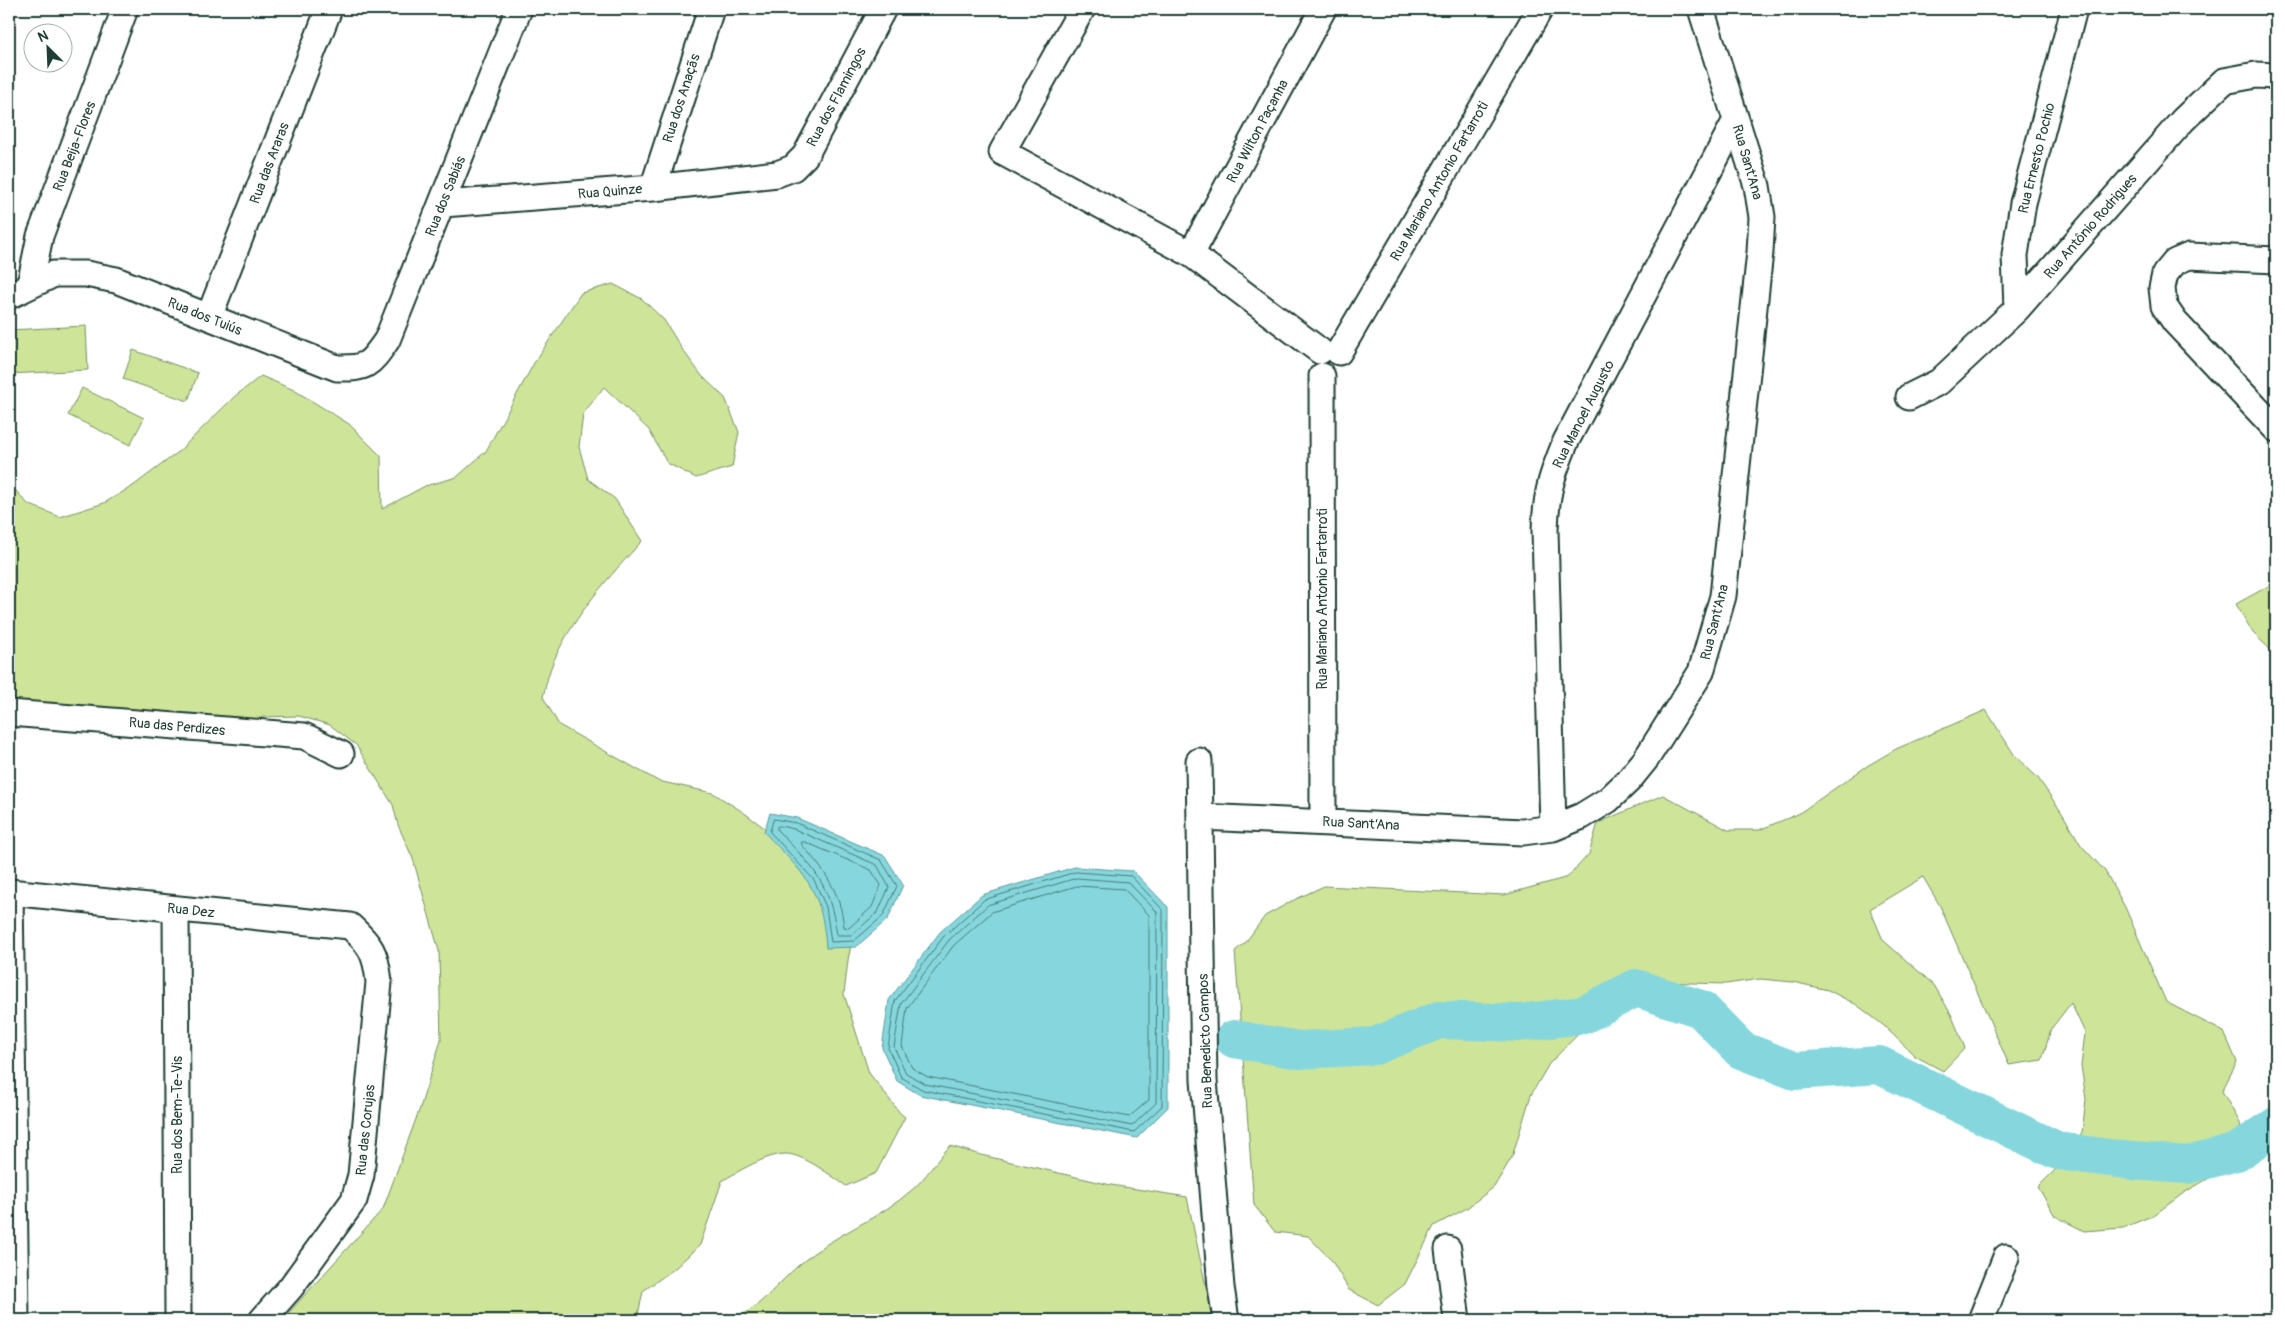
<svg xmlns="http://www.w3.org/2000/svg" width="2285" height="1329" font-family="Pangolin,sans-serif">
	<rect width="100%" height="100%" fill="#fff"/>
	<filter id="ink" filterUnits="userSpaceOnUse"><feTurbulence type="fractalNoise" baseFrequency=".02" numOctaves="2"/><feDisplacementMap in="SourceGraphic" scale="10" xChannelSelector="R" yChannelSelector="G"/><feConvolveMatrix kernelMatrix="1 2 1 2 8 2 1 2 1" color-interpolation-filters="sRGB"/></filter>
	<g filter="url(#ink)">
		<path fill="#cee499" stroke="#769066" d="M613,284L642,299L664,320L682,349L702,376L725,398L739,432L732,467L696,478L667,463L649,430L604,387L583,414L579,447L588,479L615,499L642,541C609,577 575,614 554,660C549,671 546,685 543,697L559,725L658,781L713,793L743,812L816,866L855,926L848,960L844,994L869,1073L900,1113L905,1117L876,1173L846,1186C833,1177 802,1153 785,1154C765,1155 739,1171 722,1181L700,1245L674,1269L643,1291L637,1320H282L383,1209L420,1108L441,1040L439,951L413,859L398,825L393,805L356,745L330,725L299,716L263,717L256,721L9,717V483L28,504L60,517L104,503L133,486L177,453L234,397L261,376L294,390L349,424L381,456L382,509L425,486L457,477L486,451L534,363L581,293Z
			M86,326L88,370L9,374V330Z
			M133,350L198,373L188,401L123,379Z
			M82,388L144,418L130,445L68,415Z
			M2276,582V655L2253,633L2236,604Z
			M1986,710L2015,756L2038,778L2062,813L2081,845L2105,871L2125,907L2166,1002L2224,1032L2237,1062L2222,1091L2240,1123L2246,1157L2185,1192L2154,1215L2123,1228L2084,1231L2055,1216L2038,1187L2060,1165L2082,1132L2086,1099L2081,1066L2085,1033L2071,1003L2051,1029L2042,1060L2009,1065L1940,906L1923,877L1870,909L1883,940L1934,985L1951,1014L1965,1048L1943,1071L1915,1056L1883,1025L1857,1005L1828,990L1793,982L1760,979L1726,984L1658,982L1620,998L1593,1019L1549,1064L1531,1095L1512,1157L1494,1187L1467,1208L1434,1226L1405,1284L1378,1305L1349,1290L1332,1261L1308,1236L1275,1232L1254,1205L1235,951L1245,943L1265,916L1294,900L1324,886L1504,895L1568,877L1589,854L1598,823L1663,795L1728,830H1759L1798,814L1867,766L1896,749Z
			M950,1146L981,1155L1111,1185L1187,1197L1213,1320H1124C1112,1314 1091,1315 1078,1320H733C760,1308 777,1284 799,1265C833,1234 879,1220 913,1189C925,1179 937,1159 950,1146Z"/>
		<path fill="#86d7dd" stroke="#5d9999" d="M770,813L797,818L885,856L903,885L888,919L856,947L826,948C822,887 804,874 764,832Z
			M1075,867L1133,871L1168,907V1107L1137,1138L920,1095L897,1081L882,1048L889,1000L940,932L982,895Z"/>
		<g fill="none" stroke-linecap="round" stroke-linejoin="round">
			<path stroke="#487b78" stroke-width="1" d="M774,819L796,823L881,860L897,886L883,916L854,941L831,942L826,907L814,880L770,832Z
				M780,826L794,829L877,865L889,887L878,912L852,935H837C829,881 814,868 777,830V827Z
				M802,842H805L871,870L881,885L872,907L849,928L844,927C840,891 825,871 802,845Z
				M1076,872L1131,876L1163,910L1162,1106L1134,1132L923,1090L901,1077L888,1048L895,1001L944,936L984,900Z
				M1077,878L1128,882L1157,912L1156,1103L1132,1126L925,1084L906,1073L894,1047L901,1004L949,940L988,905Z
				M1077,886L1124,889L1149,915V1100L1129,1117L928,1077L912,1068L902,1046L907,1008L954,945L992,912Z"/>
			<path stroke="#86d7dd" stroke-width="38" d="M1234,1039L1299,1050L1375,1046L1439,1020L1519,1023L1583,1015L1636,988L1701,1009L1741,1050L1795,1071L1879,1065L2058,1151L2132,1161L2188,1165L2237,1152L2276,1126"/>
			<defs>
				<path id="minor" d="M1082,9L1002,152L1191,254L1320,351
					M653,188L711,9
					M443,204L653,188L777,174L793,168L805,156L883,9
					M1191,254L1323,9
					M2276,260L2189,256L2175,262L2165,274L2162,288L2164,306L2175,322L2276,429
					M30,285L40,236L125,9
					M9,296L54,274H86L116,280L337,368C368,369 370,364 387,340L519,9
					M2017,309L2015,255L2023,203L2074,9
					M209,317L329,9
					M1339,352L1540,9
					M1322,376L1323,821
					M1909,397L1939,382L2017,309L2183,120L2224,81L2256,75L2276,76
					M9,713L304,736L341,754
					M1199,761L1204,1080L1221,1287L1226,1320
					M1201,817L1523,832L1553,828L1582,816L1608,800L1629,780L1646,759L1701,672L1723,596L1760,252L1762,217L1757,186L1701,9
					M1553,828L1545,530C1546,492 1552,475 1566,441L1736,120
					M9,892L350,926C371,945 376,953 379,982L361,1175L354,1200L291,1287L262,1320
					M10,893L16,1320
					M176,909L178,1320
					M1448,1249L1457,1320
					M1981,1320L2006,1257"/>
			</defs>
			<use href="#minor" stroke="#1f3d34" stroke-width="29"/>
			<use href="#minor" stroke="#fff" stroke-width="25"/>
		</g>
	</g>
	<g text-anchor="middle" stroke-width="4" stroke-linejoin="round" paint-order="stroke">
		<g font-size="14" fill="#1f3d34" stroke="#fff">
			<text transform="translate(836 97) rotate(-62)" y="5">Rua dos Flamingos</text>
			<text transform="translate(681 98) rotate(-72)" y="5">Rua dos Anaçãs</text>
			<text transform="translate(1257 131) rotate(-62)" y="5">Rua Wilton Paçanha</text>
			<text transform="translate(74 146) rotate(-69)" y="5">Rua Beija-Flores</text>
			<text transform="translate(2036 158) rotate(-76)" y="5">Rua Ernesto Pochio</text>
			<text transform="translate(1748 162) rotate(74)" y="5">Rua Sant’Ana</text>
			<text transform="translate(269 163) rotate(-69)" y="5">Rua das Araras</text>
			<text transform="translate(1439 181) rotate(-60)" y="5">Rua Mariano Antonio Fartarroti</text>
			<text transform="translate(610 191) rotate(-5)" y="5">Rua Quinze</text>
			<text transform="translate(445 196) rotate(-68)" y="5">Rua dos Sabiás</text>
			<text transform="translate(2090 226) rotate(-49)" y="5">Rua Antônio Rodrigues</text>
			<text transform="translate(205 316) rotate(22)" y="5">Rua dos Tuiús</text>
			<text transform="translate(1583 414) rotate(-63)" y="5">Rua Manoel Augusto</text>
			<text transform="translate(1322 599) rotate(-90)" y="5">Rua Mariano Antonio Fartarroti</text>
			<text transform="translate(1714 622) rotate(-76)" y="5">Rua Sant’Ana</text>
			<text transform="translate(177 726) rotate(5)" y="5">Rua das Perdizes</text>
			<text transform="translate(1361 823) rotate(3)" y="5">Rua Sant’Ana</text>
			<text transform="translate(191 910) rotate(6)" y="5">Rua Dez</text>
			<text transform="translate(1205 1041) rotate(-92)" y="5">Rua Benedicto Campos</text>
			<text transform="translate(177 1115) rotate(-90)" y="5">Rua dos Bem-Te-Vis</text>
			<text transform="translate(365 1130) rotate(-84)" y="5">Rua das Corujas</text>
		</g>
	</g>
	<rect width="2285" height="1329" fill="none" stroke="#fff" stroke-width="30"/>
	<rect x="15" y="15" width="2255" height="1299" fill="none" stroke="#1f3d34" stroke-width="2" filter="url(#ink)"/>
	<g transform="translate(48 48) rotate(336)"><circle r="24" fill="#ffffff" stroke="#a5b1ae"/>
	<path d="M0-4L9 19L0 12L-9 19Z" fill="#1f3d34"/>
	<text y="-8" font-size="14" font-weight="bold" text-anchor="middle" fill="#1f3d34">N</text>
	</g>
</svg>
